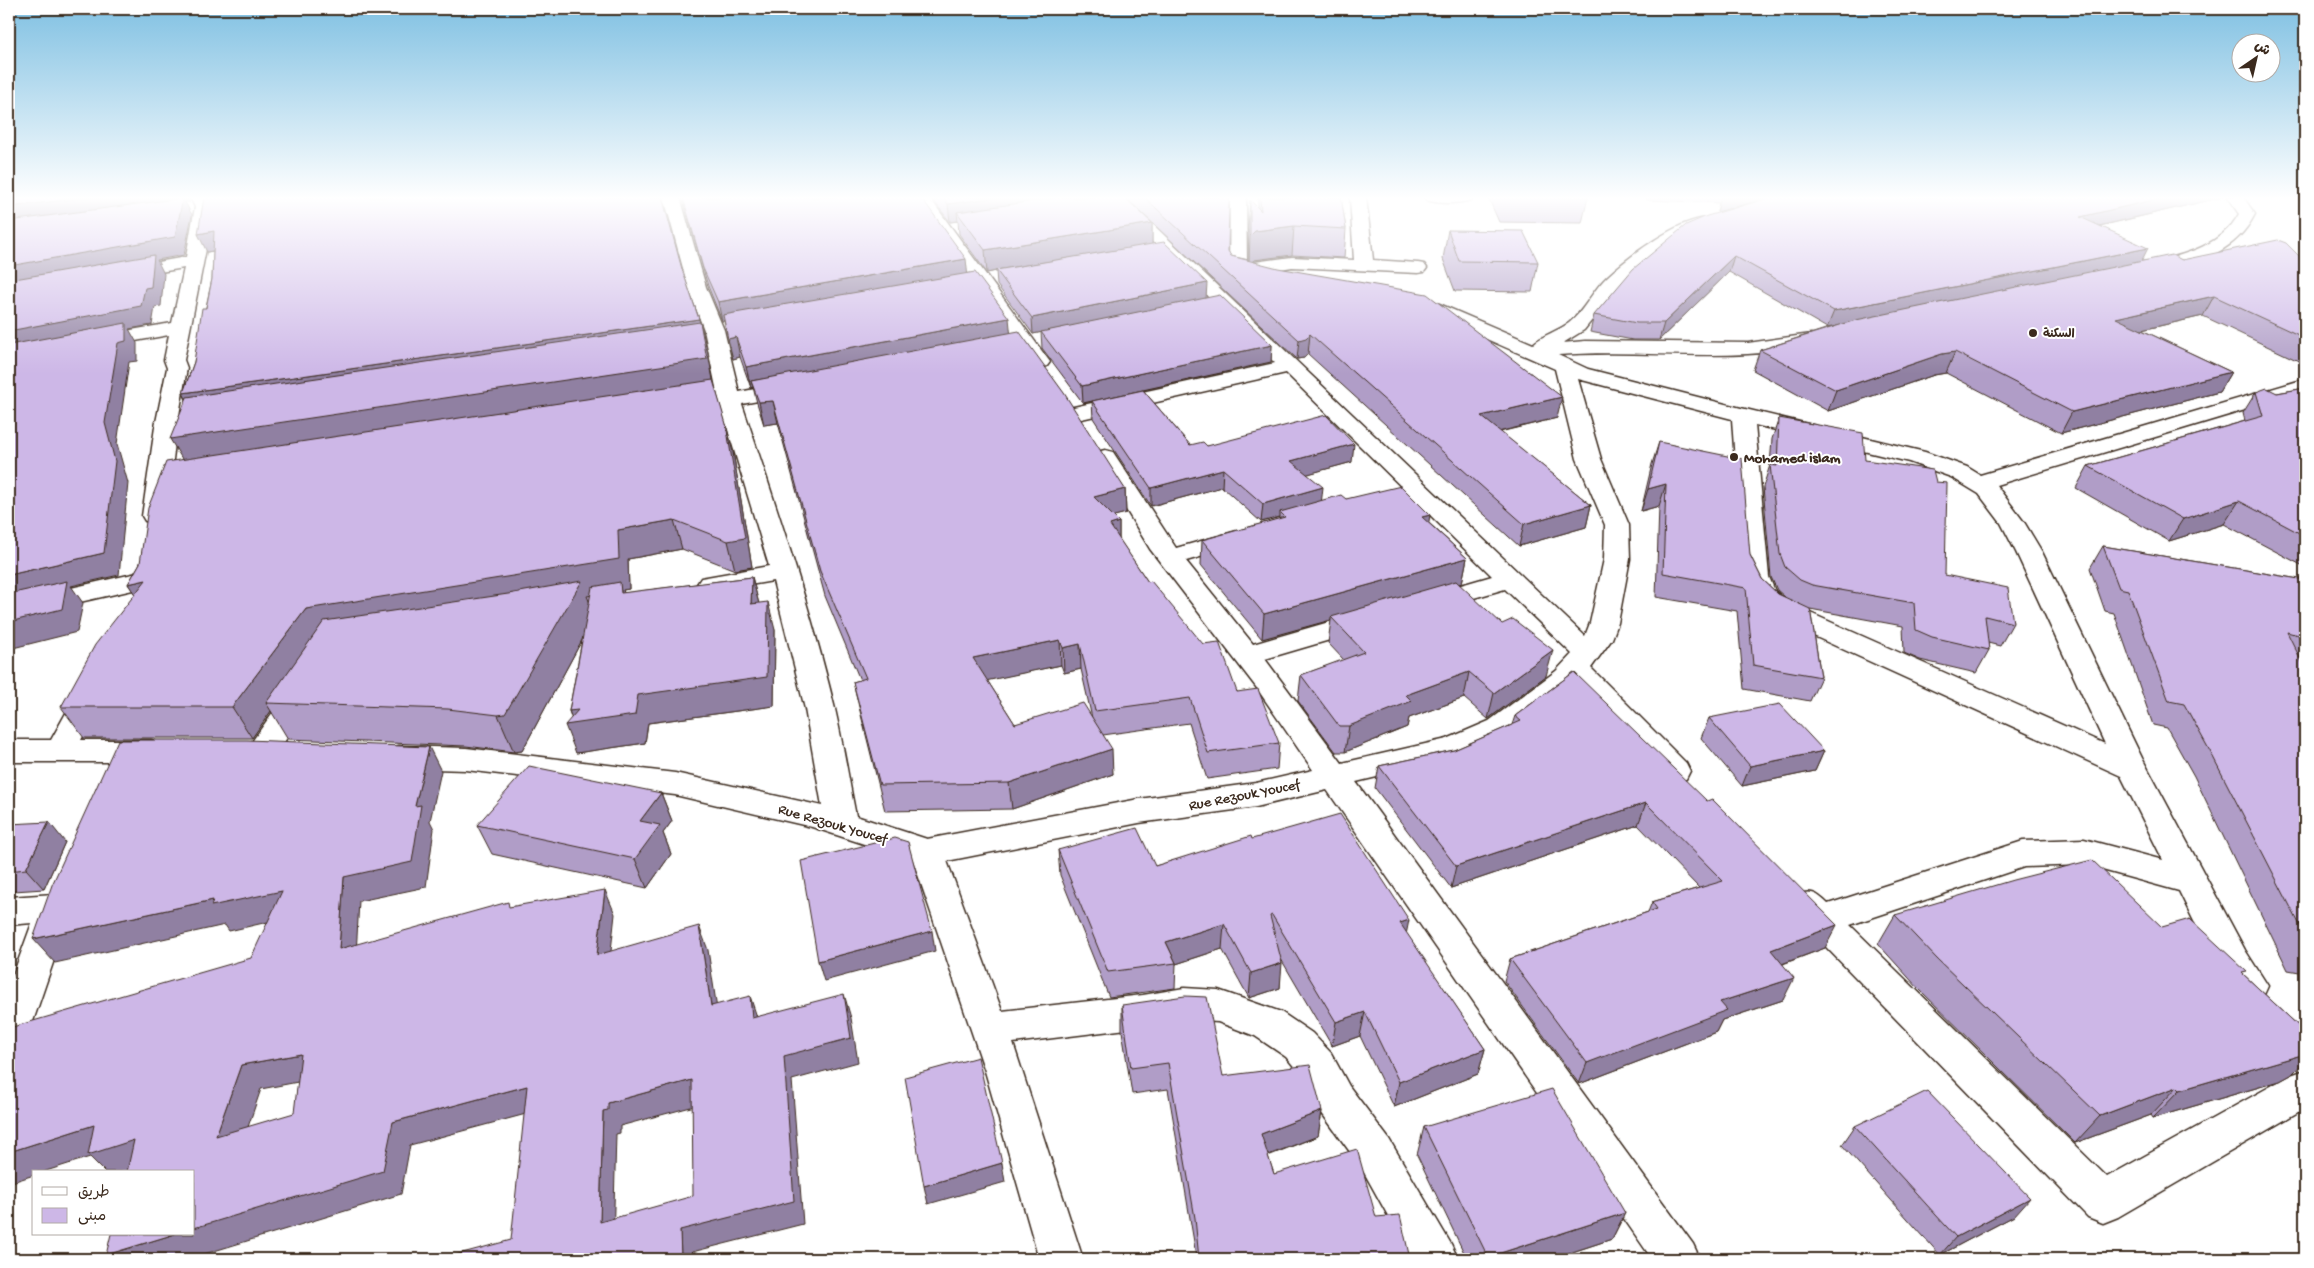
<svg xmlns="http://www.w3.org/2000/svg" width="2314" height="1268" font-family="'Gochi Hand','Playpen Sans Arabic',sans-serif">
	<rect width="100%" height="100%" fill="#fff"/>
	<filter id="ink" filterUnits="userSpaceOnUse"><feTurbulence type="fractalNoise" baseFrequency=".02" numOctaves="2"/><feDisplacementMap in="SourceGraphic" scale="10" xChannelSelector="R" yChannelSelector="G"/><feConvolveMatrix kernelMatrix="1 2 1 2 8 2 1 2 1" color-interpolation-filters="sRGB"/></filter>
	<g filter="url(#ink)">
		<g fill="none" stroke-linecap="round" stroke-linejoin="round">
			<defs>
				<path id="minor" d="M190,197H206L211,207L207,244L184,360L187,368L177,427L166,516L163,521L154,523L145,521L142,516L155,427L167,368L164,360L169,335L96,348L89,346L86,342L89,338L96,336L172,323L184,268L124,278L118,277L115,273L118,269L124,268L186,257L195,207Z
					M664,197H680L706,287L724,330L739,392L792,382L800,383L803,388L800,393L742,404C776,505 810,606 835,709C843,744 849,781 856,816L927,839L1139,799L1256,783L1313,770L1256,687L1150,549L1094,457L1097,452L1105,450L1113,452L1176,548L1237,531L1246,534L1250,539L1246,544L1186,561L1253,644L1364,612L1374,615L1378,621L1374,627L1265,659L1342,763L1447,739L1489,721L1556,671L1572,654L1505,589L1432,610L1423,608L1419,602L1423,596L1492,576L1286,373L1077,420L1069,418L1066,413L1069,408L1275,363L1107,197H1124L1585,636L1590,623L1604,559L1605,525L1577,459L1555,369L1416,308L1413,304L1416,300L1423,298L1430,300L1533,344C1543,335 1558,331 1569,323C1583,312 1591,294 1603,281C1621,262 1685,213 1711,219L1714,223L1711,227L1685,237L1646,262L1617,289L1584,330L1563,343L1585,341L1748,343L1811,334L1818,336L1821,340L1818,344C1733,365 1644,348 1558,355L1588,369L1741,408L1925,452L1967,467L1980,475L2305,379V392L1996,485L2024,522L2042,552L2142,758L2245,950L2268,986L2263,997L2250,1002L2237,997L2219,972L2179,891L2084,865L2024,867L1850,925L2107,1177L2291,1075L2305,1070V1108L2118,1217L2103,1223L2088,1217L1795,915L1790,905L1795,895C1811,890 1816,892 1828,904L2023,841L2084,839L2163,860L2121,776L1770,616L1755,601L1743,577L1732,419L1578,379L1601,459L1629,525L1630,559L1618,623L1612,639L1591,668L1686,763L1690,771L1686,779L1675,782L1664,779L1575,686L1511,735L1465,756L1356,782L1693,1244L1700,1259H1652L1327,790L1256,807L1139,823L947,861L1002,1011L1143,995L1184,988L1218,990L1281,1012L1312,1033L1331,1053L1349,1086L1389,1139L1451,1244L1458,1259H1412L1361,1167L1321,1112L1303,1077L1286,1057L1255,1036L1218,1022L1184,1020L1143,1027L1013,1043L1083,1259H1039L985,1071L913,860L812,827L675,795L466,770L399,768L388,765L384,757L388,749L399,746L466,748L675,773L822,806L805,709L773,581L710,592L701,590L697,584L701,578L769,566L718,397L704,330L688,287ZM1755,425L1909,462L1951,477L1979,494L2001,523L2016,552L2105,744L1790,604L1775,591L1769,577Z
					M913,197H929L1047,358L1050,362L1047,366L1040,368L1033,366Z
					M1230,197H1246L1247,263L1292,257L1354,260L1350,197H1366L1373,260L1418,263L1424,264L1427,268L1424,272L1418,273L1292,267L1268,271L1272,275L1269,279L1263,281L1232,273L1229,269Z
					M1424,197H1473L1471,200C1458,204 1439,204 1426,200Z
					M2227,197H2243L2255,214C2236,252 2200,262 2161,271L2155,270L2152,266L2155,262C2187,254 2222,245 2239,214Z
					M146,571L155,573L159,579L155,585L9,618V602Z
					M91,683L101,686L106,693L81,740H151L162,743L166,751L162,759L151,762H9V740H51L81,686Z
					M300,685L310,688L315,695L273,759L262,762L251,759L247,751L251,743L290,688Z
					M54,894L66,898L71,908L70,913L28,1036L22,1048L9,1053V986L32,923L9,925V897Z"/>
			</defs>
			<use href="#minor" stroke="#3b2a1e" stroke-width="3"/>
			<use href="#minor" fill="#fff" fill-rule="evenodd"/>
		</g>
		<path fill="#b09dc7" stroke="#3b2a1e" fill-rule="evenodd" d="M204,197H662L682,269L700,322L708,353L713,380L733,452L752,567L735,570L682,549L628,559L629,589L623,590L624,593L752,577L759,604L775,630L774,706L648,723L645,743L576,753L571,717L569,711L582,640L522,751L514,752L466,746L288,739L271,711L252,738H84L61,707L135,594L128,584L140,563L182,460L186,400L183,393L194,362L212,279L213,251L207,252Z
			M682,197H921L967,273L1125,489L1126,513L1113,516L1119,522V539L1148,582L1279,743L1277,769L1207,779L1189,723L1103,735L1113,774L1012,809L885,811L859,707L853,682L860,680L825,596L778,423L764,425L757,403L753,387L751,388L740,357L733,359L724,321H722L708,286ZM1061,665L1064,673L1081,669L1092,718L1015,724L987,680Z
			M931,197H1124L1152,223V244L1206,298L1272,345L1271,362L1143,390L1190,445L1207,446L1352,462L1307,474L1322,501L1346,499L1428,522L1467,558L1462,583L1458,584L1546,676L1488,719L1464,698L1409,718L1407,727L1345,752H1336L1298,701L1301,675L1344,660L1328,643L1331,620L1262,639L1201,565L1202,540L1279,519L1280,517L1261,522L1222,487L1151,506L1093,418L1092,401L1114,396L1083,403L1042,348L1041,332L1033,334L997,285L996,271L987,273L959,234L958,221L950,222Z
			M1125,197H1229L1228,251L1231,256L1249,260L1248,228L1250,200L1258,208V197H1341L1346,229L1344,258L1292,255L1254,260L1252,261L1557,418L1500,432L1591,505L1586,527L1519,546L1308,354L1304,358L1297,359Z
			M1488,197H1588L1582,223L1499,222Z
			M1644,197H2223L2100,226L2141,261L2182,260L2305,262V364L2203,316L2142,330L2231,372L2219,392L2061,433L1946,373L1934,375L1828,411L1753,370L1760,350L1835,326L1827,328L1729,272L1659,340H1633L1590,332L1594,315L1765,198L1717,212L1719,203L1647,200Z
			M1448,230L1538,262L1532,292L1455,291L1443,259Z
			M2305,388V567L2224,524L2169,541L2076,488L2088,466L2245,421L2243,413L2256,392L2277,393Z
			M1779,418L1865,460L1945,575L2013,623L2000,646L1988,643L1989,650L1976,673L1920,660L1904,653L1903,626L1810,609L1821,677L1810,701L1744,689L1737,611L1656,597L1659,506L1641,511L1652,464L1659,442L1750,555L1762,579L1778,594L1785,597L1777,590L1771,577L1763,487L1770,465L1772,439Z
			M2103,546L2305,580V663L2304,664H2303L2305,668V973L2288,970L2194,776L2167,728L2153,725L2114,613L2105,611L2090,568Z
			M1574,672L1825,948L1783,964V1000L1722,1020L1716,1032L1579,1084L1504,981L1510,959L1648,912L1652,902L1699,888L1638,825L1451,888L1375,788L1379,766L1454,750L1512,725L1515,716Z
			M1709,718L1824,751L1815,771L1742,786L1701,738Z
			M661,793L672,821L663,833L671,854L647,888L492,854L477,825Z
			M9,824L65,842L44,889L14,891L13,895L9,896Z
			M1252,839L1406,933L1485,1049L1478,1074L1394,1107L1360,1036L1332,1046L1281,959L1280,988L1249,998L1222,949L1176,964L1175,988L1109,997L1060,875L1058,850L1155,866Z
			M1895,915L2162,927L2244,975L2305,1032V1061L2291,1075L2280,1081L2153,1118L2151,1115L2075,1143L1918,988L1878,944Z
			M1122,1005L1223,1076L1322,1111L1318,1136L1268,1156L1274,1174L1376,1217L1410,1259H1196L1194,1242L1168,1089L1132,1094L1122,1031Z
			M1855,1126L2014,1216L1940,1255L1842,1145Z
			M1424,1127L1625,1213L1612,1239L1551,1259H1467L1417,1155Z"/>
		<path fill="#9080a2" stroke="#3b2a1e" d="M89,197H188L190,202H185L192,215L184,255L157,260L164,274L161,306L155,307L152,325L129,329L137,343V361L129,362L117,444L128,483L119,575L71,586L83,603L77,632L9,649V575L104,553L9,353V207Z
			M999,197H1106L957,212L958,221L950,222L948,204Z
			M1721,197H1772L1717,212Z
			M2166,197H2223L2073,232L2080,217Z
			M1152,223V245L996,270V271L987,273L985,250Z
			M1294,226L1292,255L1254,260L1249,264L1250,236L1255,231Z
			M214,231L223,249L207,252L198,234Z
			M2148,248L2140,264L1827,328L1834,311Z
			M1734,256L1729,272L1659,340L1664,323Z
			M966,259L968,278L722,321L718,302Z
			M1207,283L1206,299L1033,334L1032,318Z
			M2214,296L2203,316L2106,338L2116,318Z
			M1009,318L1011,338L751,381L753,387L751,388L746,367Z
			M699,319L708,353L715,390L190,472L170,439L194,414L183,393Z
			M1310,334L1308,354L1304,358L1297,359L1299,340Z
			M736,337L740,357L733,359L728,339Z
			M1272,345L1271,362L1083,403L1082,386Z
			M1955,352L1946,373L1934,375L1828,411L1836,390L1942,354Z
			M2231,372L2219,392L2061,433L2072,412Z
			M1562,397L1557,418L1477,437L1481,416Z
			M773,401L778,423L764,425L759,402Z
			M726,424L733,452L752,567L735,570L728,541Z
			M1354,444L1352,462L1290,479L1291,461Z
			M1223,469L1222,487L1151,506V488Z
			M1666,484L1659,506L1641,511L1648,489Z
			M1323,487L1321,505L1280,512V517L1261,522L1263,504Z
			M1125,489L1126,513L1095,521L1094,497Z
			M2239,501L2224,524L2169,541L2183,519Z
			M1591,505L1586,527L1519,546L1524,524Z
			M1430,515L1426,540L1422,517Z
			M674,520L682,549L628,559L629,589L623,590L630,610L621,593V590L587,596L595,616L522,751L514,752L498,715L572,598L266,703L271,711L252,738L232,707L306,609L618,530Z
			M1119,522V546L1110,525Z
			M1467,558L1462,583L1333,619L1331,617V620L1262,639L1264,614Z
			M752,577L759,604H751Z
			M146,580L148,614L128,584Z
			M768,602L775,630L774,706L648,723L645,743L576,753L565,725L574,723L569,711L638,695Z
			M1060,640L1061,665L976,683L973,658Z
			M1080,644L1081,669L1064,673L1063,648Z
			M1553,650L1546,676L1488,719L1494,693Z
			M1469,672L1464,698L1409,718L1407,727L1345,752L1349,726L1406,695Z
			M429,747L441,771L430,821L434,829L426,887L359,901L355,973L339,949L344,877L415,806Z
			M1112,749L1113,774L1012,809L1009,783Z
			M1824,751L1815,771L1742,786L1750,766Z
			M661,793L672,821L663,833L671,854L647,888L635,859L640,821Z
			M1646,803L1638,825L1451,888L1456,866Z
			M49,822L65,842L44,889L26,869Z
			M9,885L14,891L13,895L9,896Z
			M605,890L615,914L608,979L597,955Z
			M282,891L298,915L229,931L225,925L55,963L33,939L213,900Z
			M1409,920L1404,945L1400,923Z
			M1224,924L1222,949L1176,964V963L1166,942Z
			M1837,925L1825,948L1760,972L1771,950Z
			M699,926L708,950L720,1029L711,1006Z
			M932,931L935,951L824,981L818,961Z
			M1282,963L1280,988L1249,998L1251,973Z
			M1794,978L1783,1000L1722,1020L1716,1032L1579,1084L1587,1063L1720,1002Z
			M844,994L851,1018L858,1062L792,1080L803,1224L692,1252V1259H681L680,1230L784,1056Z
			M750,996L758,1020L752,1018Z
			M1365,1012L1360,1036L1332,1046L1336,1022Z
			M1485,1049L1478,1074L1394,1107L1399,1082Z
			M301,1054L319,1078L261,1089L237,1159L216,1136L241,1065Z
			M2305,1054V1061L2291,1075L2280,1081L2153,1118L2180,1090Z
			M692,1080L702,1104L620,1126V1133L616,1134L613,1244L600,1222L603,1111L608,1103Z
			M527,1086L541,1110L410,1145L401,1194L188,1259H111L106,1255L175,1234H194V1228L393,1122Z
			M2177,1087L2151,1115L2075,1143L2100,1116Z
			M1322,1111L1318,1136L1258,1159L1261,1134Z
			M94,1125L134,1140L130,1172H105L90,1157L43,1172H34V1175L9,1183V1152Z
			M1002,1163L1005,1182L928,1204L924,1186Z
			M2030,1198L2014,1216L1940,1255L1956,1237Z
			M1625,1213L1612,1239L1551,1259H1487L1488,1257Z"/>
		<path fill="#cdb7e7" stroke="#3b2a1e" fill-rule="evenodd" d="M9,197H89L9,207Z
			M204,197H662L682,269L699,319L183,393L194,362L202,308H206L212,279L214,231L198,234Z
			M683,197H921L966,259L718,302L703,268Z
			M942,197H999L948,204Z
			M1062,197H1124L1152,223L985,250L957,212Z
			M1144,197H1229L1228,251L1231,256L1278,268L1427,294L1562,397L1481,416L1591,505L1524,524L1310,334L1306,338L1299,340Z
			M1260,197H1341L1346,229L1294,226L1255,231L1250,236V200L1261,211Z
			M1772,197H2166L2080,217L2148,248L1834,311L1734,256L1664,323H1637L1594,315L1633,269L1686,225L1707,216Z
			M183,198L175,237L9,266V221Z
			M1448,230L1523,231L1538,262L1459,261Z
			M2278,240L2286,243L2305,262V338L2214,296L2116,318L2231,372L2072,412L1955,352L1942,354L1836,390L1760,350L1856,320L2172,255L2182,260Z
			M1164,242L1207,283L1032,318L996,270Z
			M154,255L151,287L145,288L141,306L9,331V280Z
			M975,272L1009,318L746,367L736,337L728,339L723,315Z
			M1220,295L1272,345L1082,386L1041,332Z
			M700,322L707,359L170,439L187,397Z
			M126,323V341L118,343L105,423L115,461L104,553L9,575V484L12,483L9,460V345Z
			M1019,331L1064,393L1125,489L1094,497L1119,522L1110,525L1148,582L1151,581L1203,644L1219,642L1237,692L1258,689L1279,743L1208,753L1190,698L1095,711L1080,644L1063,648L1060,640L973,658L1015,724L1083,703L1112,749L1009,783L880,785L853,682L866,678L820,571L773,401L759,402L751,381Z
			M713,380L726,424L745,538L728,541L674,520L618,530L619,559L306,609L232,707H61L95,645L146,580L128,584L140,563L148,508L166,462Z
			M2267,388L2277,393L2305,388V536L2239,501L2183,519L2088,466L2263,416L2256,392Z
			M1143,390L1190,445L1203,442L1207,446L1326,415L1354,444L1291,461L1323,487L1263,504L1223,469L1151,488L1092,401Z
			M1779,418L1863,433L1865,460L1933,470L1936,482L1947,483L1945,575L2008,588L2013,623L1985,616L1989,650L1932,637L1916,630L1914,603L1812,585L1800,580L1785,567L1780,554L1770,465L1777,466Z
			M1659,442L1742,459L1750,555L1762,579L1778,594L1810,609L1821,677L1753,665L1746,588L1663,573L1666,484L1648,489Z
			M1401,486L1430,515L1422,517L1467,558L1264,614L1202,540L1285,517L1280,512L1341,495L1346,499Z
			M2103,546L2305,580V637L2287,632L2305,668V935L2211,753L2184,704L2169,701L2128,590L2119,588Z
			M752,577L751,604L768,602L767,677L638,695L635,715L565,725L578,710L569,711L592,587L620,582L621,593Z
			M67,581L62,609L9,622V594Z
			M582,581L505,714L498,715L448,709L266,703L324,621L508,594Z
			M1456,581L1502,624L1513,619L1553,650L1494,693L1469,672L1406,695L1412,701L1349,726H1339L1301,675L1364,652L1331,617Z
			M1574,672L1707,801L1712,799L1837,925L1771,950L1794,978L1720,1002L1727,1010L1587,1063L1510,959L1657,909L1652,902L1723,881L1646,803L1456,866L1379,766L1454,750L1521,721L1515,716Z
			M1780,704L1824,751L1750,766L1709,718Z
			M118,740H247L429,747L415,806L421,805L412,862L344,877L339,949L508,902L509,907L605,890L597,955L699,926L711,1006L750,996L752,1018L844,994L851,1038L784,1056L794,1201L680,1230L681,1259H455V1255L511,1240L527,1086L393,1122L383,1171L194,1228V1172H127L134,1140L88,1155L94,1125L9,1152V1028L251,958L282,891L211,906L213,900L33,939L52,885ZM301,1054L294,1113L216,1136L241,1065ZM692,1080L693,1196L600,1222L603,1111L608,1110V1103Z
			M529,766L661,793L640,821L660,825L635,859L477,825Z
			M1340,814L1409,920L1400,923L1485,1049L1399,1082L1365,1012L1336,1022L1272,915L1270,916L1282,963L1251,973L1224,924L1166,942L1176,963L1108,972L1058,850L1137,828L1155,866L1251,836L1252,839Z
			M49,822L26,869L9,871V824Z
			M895,838L908,842L932,931L818,961L801,861Z
			M2092,860L2162,927L2190,919L2247,972L2242,973L2305,1032V1054L2180,1090L2177,1087L2100,1116L1937,959L1895,915L2013,880Z
			M1185,996L1207,997L1223,1076L1310,1065L1322,1111L1261,1134L1274,1174L1357,1149L1376,1217L1400,1215L1410,1259H1199L1195,1218L1168,1063L1131,1068L1122,1005Z
			M978,1057L1002,1163L924,1186L905,1077Z
			M1552,1089L1625,1213L1488,1257L1424,1127Z
			M1927,1091L2030,1198L1956,1237L1855,1126Z
			M111,1234H175L106,1255Z"/>
	</g>
	<linearGradient id="sky" x2="0" y2="1"><stop stop-color="#7fc0e2"/><stop offset="0.53" stop-color="#fff"/><stop offset="1" stop-color="#fff" stop-opacity="0"/></linearGradient>
	<rect width="2314" height="374" fill="url(#sky)"/>
	<g fill="#3b2a1e" stroke="#fff" stroke-width="2">
		<circle cx="2033" cy="333" r="5"/>
		<circle cx="1734" cy="457" r="5"/>
	</g>
	<g text-anchor="middle" stroke-width="4" stroke-linejoin="round" paint-order="stroke">
		<g font-size="12" font-weight="bold" fill="#3b2a1e" stroke="#fff" text-anchor="start">
			<text x="2043" y="337">السكنة</text>
		</g>
		<g font-size="15" font-weight="bold" fill="#3b2a1e" stroke="#fff" text-anchor="start">
			<text x="1744" y="462">Mohamed islam</text>
		</g>
		<g font-size="15" fill="#3b2a1e" stroke="#fff">
			<text transform="translate(1244 794) rotate(-11)" y="5">Rue Rezouk Youcef</text>
			<text transform="translate(833 823) rotate(16)" y="5">Rue Rezouk Youcef</text>
		</g>
	</g>
	<rect width="2314" height="1268" fill="none" stroke="#fff" stroke-width="30"/>
	<rect x="15" y="15" width="2284" height="1238" fill="none" stroke="#3b2a1e" stroke-width="2" filter="url(#ink)"/>
	<rect x="32" y="1170" width="162" height="65" fill="#ffffff" stroke="#b1aaa5"/>
	<rect x="42" y="1187" width="25" height="8" fill="#ffffff" stroke="#b1aaa5"/>
	<text x="78" y="1196" font-size="15" fill="#3b2a1e">طريق</text>
	<rect x="42" y="1208" width="25" height="15" fill="#cdb7e7" stroke="#b1aaa5"/>
	<text x="78" y="1220" font-size="15" fill="#3b2a1e">مبنى</text>
	<g transform="translate(2256 58) rotate(34)"><circle r="24" fill="#ffffff" stroke="#b1aaa5"/>
	<path d="M0-4L9 19L0 12L-9 19Z" fill="#3b2a1e"/>
	<text y="-8" font-size="14" font-weight="bold" text-anchor="middle" fill="#3b2a1e">ش</text>
	</g>
</svg>
